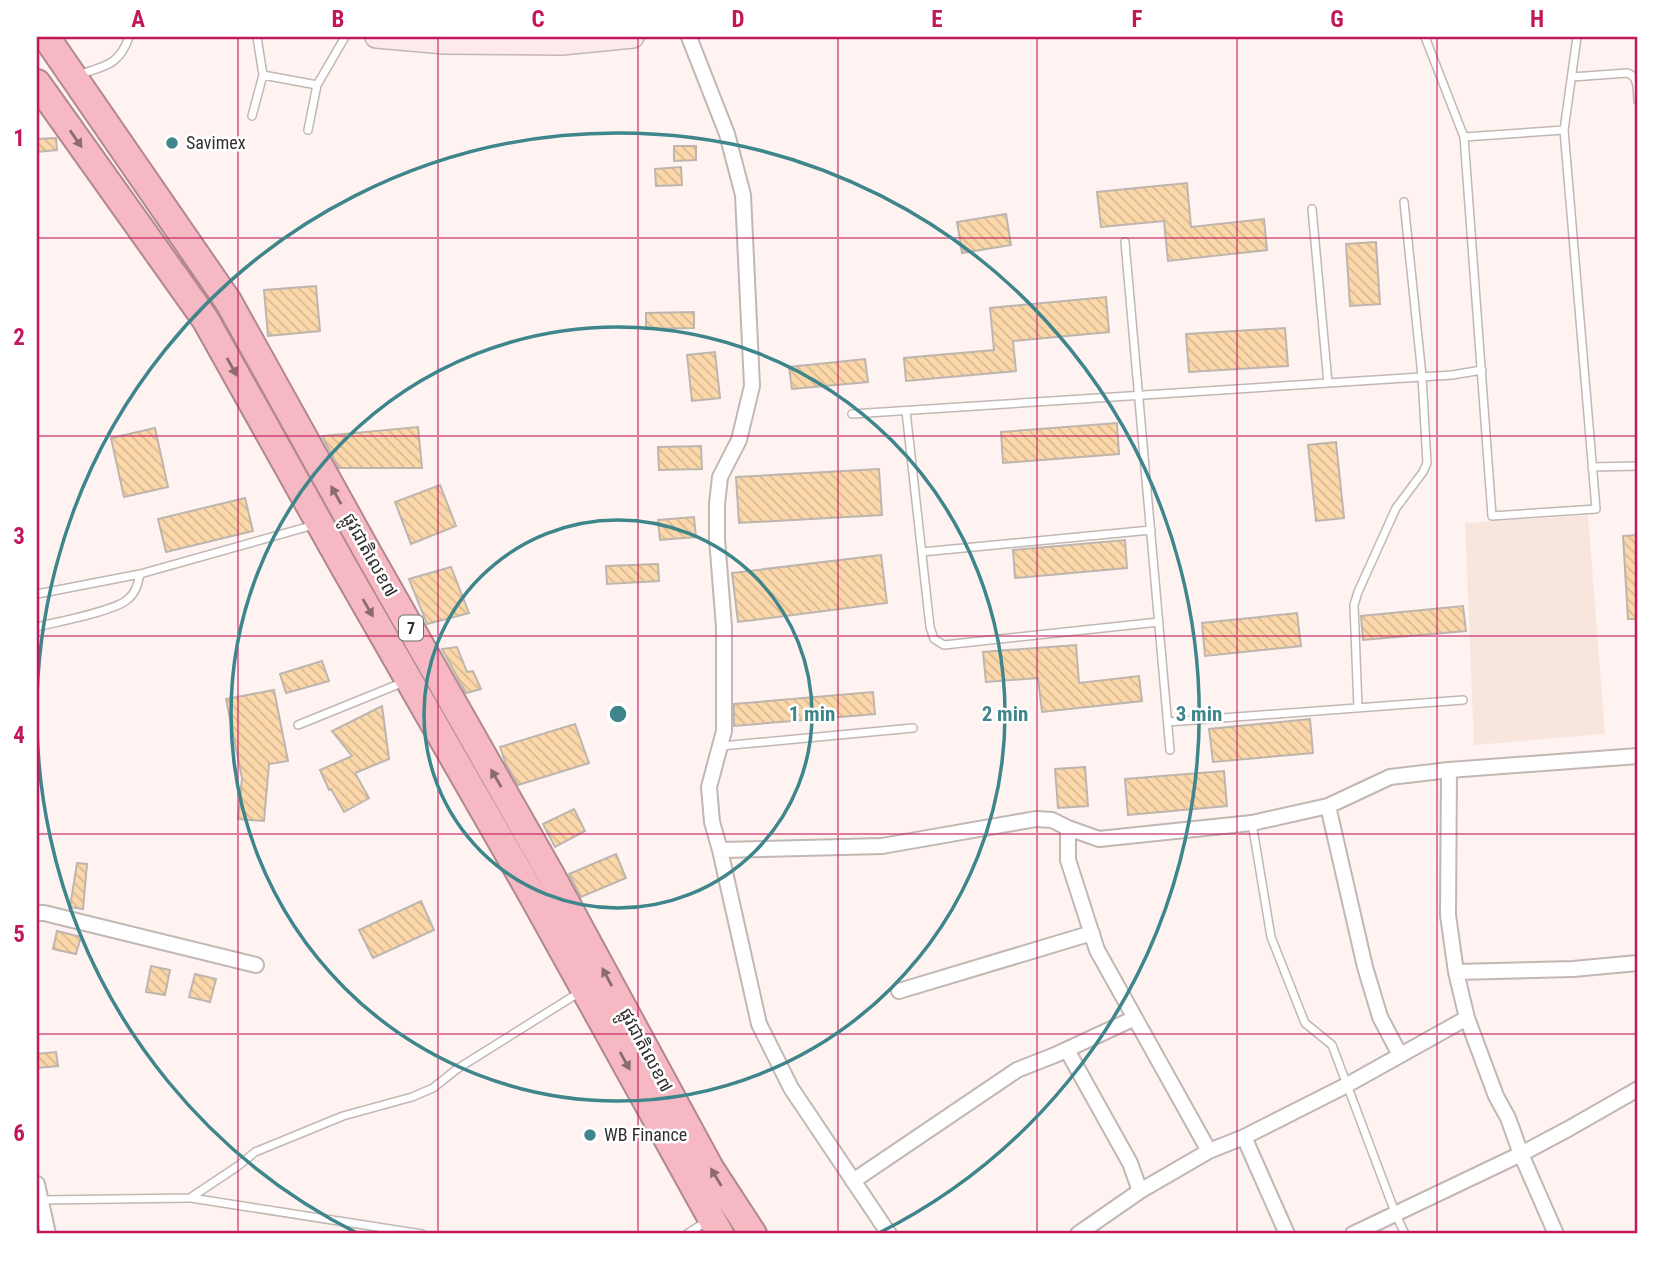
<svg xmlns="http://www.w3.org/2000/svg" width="1675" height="1271" font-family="'Roboto Condensed','Noto Sans Khmer',sans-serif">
	<defs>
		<pattern id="building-back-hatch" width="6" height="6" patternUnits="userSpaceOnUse" patternTransform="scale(1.75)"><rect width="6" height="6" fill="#fcd7a9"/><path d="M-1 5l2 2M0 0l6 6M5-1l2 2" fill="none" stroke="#d8b992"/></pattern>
	</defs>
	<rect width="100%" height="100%" fill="#fef3f0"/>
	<path fill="#f8e5de" d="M1588,515L1605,734L1474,745L1465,523Z"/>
	<path fill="url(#building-back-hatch)" stroke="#bdb6af" stroke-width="2" d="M56,138L57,150L37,152V139Z
		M674,146H696V160L674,161Z
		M681,167L682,185L656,186L655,169Z
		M1187,183L1191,227L1264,219L1267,250L1168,261L1164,221L1101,227L1097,192Z
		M1006,214L1011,245L962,253L957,222Z
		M1376,242L1380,304L1350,306L1346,244Z
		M316,286L320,331L268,336L264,290Z
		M1106,297L1109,332L1013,341L1016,371L906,381L904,358L994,350L990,308Z
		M694,312V328L646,329V313Z
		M1285,328L1288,366L1189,372L1186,334Z
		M715,352L720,398L692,401L687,355Z
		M865,359L868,382L792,389L789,367Z
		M1117,423L1119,454L1003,463L1001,432Z
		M418,427L422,468H339L322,436Z
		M155,428L168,487L124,497L111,438Z
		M1336,442L1344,518L1316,521L1308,445Z
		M701,446L702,469L659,470L658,447Z
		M879,469L882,515L739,523L736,477Z
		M440,485L456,526L411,544L395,502Z
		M245,498L253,531L166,552L158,519Z
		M694,517L696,537L660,540L658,520Z
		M1638,535V619H1628L1623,536Z
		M1125,540L1127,568L1015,578L1013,550Z
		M881,555L887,603L738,622L732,573Z
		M658,564L659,581L607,584L606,566Z
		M451,567L469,613L427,624L409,579Z
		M1463,606L1466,631L1363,640L1361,616Z
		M1297,613L1301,646L1205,656L1202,623Z
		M1076,645L1079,683L1139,676L1142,701L1042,712L1038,678L986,682L983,652Z
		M457,647L467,672L473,671L481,689L466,693L442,649Z
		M322,661L329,681L286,693L280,674Z
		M274,690L288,761L269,764L264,821L238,819L242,778L226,699Z
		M873,692L875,714L734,726V704Z
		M382,706L389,759L355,773L369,798L344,812L331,789L329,790L320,770L352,756L332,731Z
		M1310,719L1313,753L1213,762L1209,729Z
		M575,724L589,763L518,785L506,764L500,747Z
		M1085,767L1088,806L1058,808L1055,769Z
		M1224,771L1227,806L1128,815L1125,779Z
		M574,809L585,831L555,847L543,824Z
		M616,854L626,878L581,897L569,874Z
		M77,863L87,864L83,909L70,907Z
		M421,901L434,930L373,958L359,930Z
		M57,931L81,937L76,954L53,949Z
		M151,966L170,970L165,995L146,992Z
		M195,974L216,979L210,1002L189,997Z
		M56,1052L58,1066L37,1068V1054Z"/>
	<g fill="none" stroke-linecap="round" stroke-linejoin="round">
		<defs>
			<path id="lane" d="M257,37L263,75L317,85L345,37
				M1425,37L1464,137L1492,516L1596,509L1564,130L1577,37
				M78,75C104,66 119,66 129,37
				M1572,77L1627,73C1639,76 1637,90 1638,101
				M252,116L263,75
				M308,130L317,85
				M1464,137L1564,130
				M1312,209L1328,383
				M1125,242L1170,750
				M906,411L930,627L934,639L944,645L1159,622
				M852,414L1452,375L1482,370
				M1592,467L1638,466
				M922,552L1151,530
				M37,594L140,574L314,525
				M37,627C56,622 116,611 128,599C136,593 138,583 140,574
				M1358,708L1354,605L1358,592L1396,508L1423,472L1427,463L1422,376L1404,202
				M1168,722L1463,700
				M298,725L404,682
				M721,746L913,728
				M1252,823L1271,937L1305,1023L1332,1045L1396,1215L1405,1234
				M191,1198L422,1234
				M41,1200L190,1198L238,1166L255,1152L343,1116L412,1097L433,1088L457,1069L580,992
				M687,1234L707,1221"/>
			<path id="street" d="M689,37L727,134L743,195L752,386L739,440L720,477L717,504V539L724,627V731L709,787L712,822L720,850L759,1024L791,1088L889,1234
				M1449,770L1448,915L1456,972L1467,1018L1496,1096L1508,1118L1521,1154L1556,1234
				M1328,806L1365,967L1380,1017L1400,1055
				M1068,828V860L1097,950L1209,1151L1244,1137L1287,1234
				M720,850L882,846L1036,819L1052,820L1068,828L1099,839L1252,823L1328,806L1390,777L1449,770L1638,756
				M37,913H44L256,965
				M1456,972L1573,969L1638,963
				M899,991L1092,933
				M1067,1050L1130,1163L1140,1191
				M1244,1137L1347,1085L1467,1018
				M853,1181L1017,1070L1055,1055L1135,1018
				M37,1184L48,1234
				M1078,1234L1140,1191L1209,1151
				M1353,1234L1521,1154L1568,1129L1638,1089"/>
			<path id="secondary" d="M376,37L445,43L562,44L633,37"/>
			<path id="highway" d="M46,37L228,301L368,553L551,875L710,1168L753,1234
				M37,83L205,319L344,567L531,893L720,1234"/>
		</defs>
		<use href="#lane" stroke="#c1b7b3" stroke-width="10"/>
		<use href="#street" stroke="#c1b7b3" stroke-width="18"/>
		<use href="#secondary" stroke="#c1b7b3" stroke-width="24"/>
		<use href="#highway" stroke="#b1888e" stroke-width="30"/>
		<use href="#lane" stroke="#fff" stroke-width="7"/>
		<use href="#street" stroke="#fff" stroke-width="14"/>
		<use href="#secondary" stroke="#fceaed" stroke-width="21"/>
		<use href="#highway" stroke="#f6b8c2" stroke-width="26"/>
	</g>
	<defs><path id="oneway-solid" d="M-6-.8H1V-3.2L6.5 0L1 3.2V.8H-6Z" transform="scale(1.75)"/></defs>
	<g fill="#8a6c70">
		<use href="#oneway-solid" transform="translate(76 139) rotate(55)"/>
		<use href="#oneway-solid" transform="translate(232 367) rotate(61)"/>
		<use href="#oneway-solid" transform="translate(336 495) rotate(-119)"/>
		<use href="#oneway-solid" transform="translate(368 608) rotate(60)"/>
		<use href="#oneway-solid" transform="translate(496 778) rotate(-120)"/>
		<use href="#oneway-solid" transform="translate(607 977) rotate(-118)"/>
		<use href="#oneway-solid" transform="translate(625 1061) rotate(61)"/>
		<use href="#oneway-solid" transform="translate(716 1177) rotate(-121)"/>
	</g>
	<path fill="none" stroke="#c2185b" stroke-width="2" stroke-opacity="0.55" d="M238,37V1234M438,37V1234M638,37V1234M838,37V1234M1037,37V1234M1237,37V1234M1437,37V1234M37,238H1638M37,436H1638M37,636H1638M37,834H1638M37,1034H1638"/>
	<g fill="none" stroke="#3e858c" stroke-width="3.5">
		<circle cx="618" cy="714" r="194"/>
		<circle cx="618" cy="714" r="387"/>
		<path d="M359 1234A581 581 0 1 1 877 1234"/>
	</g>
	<g fill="#3e858c" stroke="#fff" stroke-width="2.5">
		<circle cx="172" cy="143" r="7"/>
		<circle cx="590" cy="1135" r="7"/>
	</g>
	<g text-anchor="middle" stroke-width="5" stroke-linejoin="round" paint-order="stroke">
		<rect fill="#fff" stroke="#706d6c" stroke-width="2" x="399" y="615.5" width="24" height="25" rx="5"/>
		<g font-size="16" font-weight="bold" fill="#322e2d">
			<text x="411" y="634">7</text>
		</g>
		<g font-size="18" fill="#322e2d" stroke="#fff" text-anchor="start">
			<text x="186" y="149">Savimex</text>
			<text x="604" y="1141">WB Finance</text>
		</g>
		<g font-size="18" fill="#322e2d" stroke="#fff">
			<text transform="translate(370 555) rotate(61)" y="6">ផ្លូវជាតិលេខ៧</text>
			<text transform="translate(646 1050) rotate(62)" y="6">ផ្លូវជាតិលេខ៧</text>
		</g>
	</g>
	<circle cx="618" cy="714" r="10" fill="#3e858c" stroke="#fff" stroke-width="3.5"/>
	<g font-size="21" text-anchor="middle" font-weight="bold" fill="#3e858c" stroke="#fff" stroke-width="5" stroke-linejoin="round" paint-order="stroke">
		<text x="812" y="721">1 min</text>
		<text x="1005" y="721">2 min</text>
		<text x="1199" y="721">3 min</text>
	</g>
	<rect width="1675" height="1271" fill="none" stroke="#ffffff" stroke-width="77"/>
	<rect x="38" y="38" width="1598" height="1194" fill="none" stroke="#c2185b" stroke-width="2.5"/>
	<g font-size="23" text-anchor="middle" font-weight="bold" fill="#c2185b">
		<text x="138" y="27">A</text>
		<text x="338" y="27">B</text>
		<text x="538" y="27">C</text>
		<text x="738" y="27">D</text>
		<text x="937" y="27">E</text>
		<text x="1137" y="27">F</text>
		<text x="1337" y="27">G</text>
		<text x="1537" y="27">H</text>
		<text x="19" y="146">1</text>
		<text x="19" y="345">2</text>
		<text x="19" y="544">3</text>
		<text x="19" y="743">4</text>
		<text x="19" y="942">5</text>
		<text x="19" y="1141">6</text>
	</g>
</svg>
